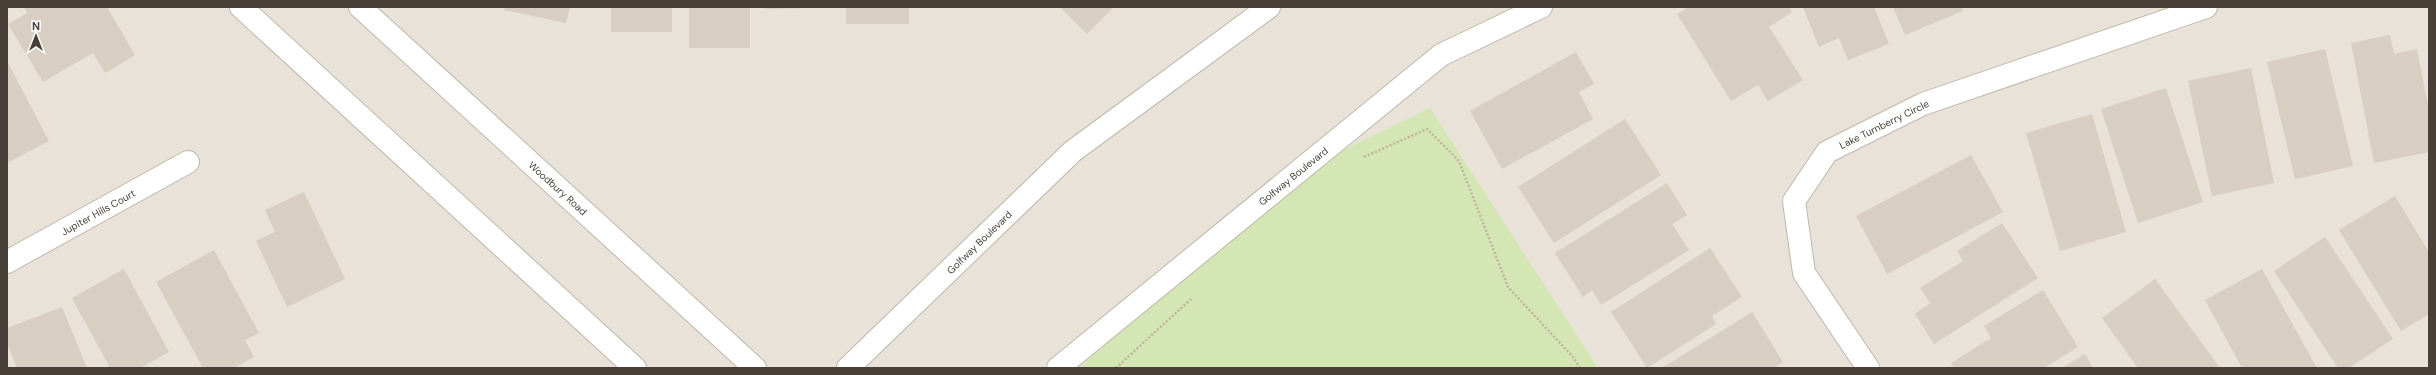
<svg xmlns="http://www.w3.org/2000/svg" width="2436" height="375" font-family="'DM Sans',sans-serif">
	<rect width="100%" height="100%" fill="#f4f0ea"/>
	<path fill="#e8e2d8" d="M7,7H2429V368H7Z"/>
	<path fill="#d4e6b4" d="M1430,108L1598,368H1079L1310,166Z"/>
	<path fill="#d8cec2" d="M24,7H107L135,55L105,73L93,53L43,82L8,24L27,13Z
		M505,7H570L566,23L504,10Z
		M611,7H672V32H611Z
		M689,7H750V48H689Z
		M766,7H806V8L766,9Z
		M846,7H909V24H846Z
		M1060,7H1114L1087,34Z
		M1689,7H1789L1792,12L1769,27L1803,80L1768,101L1758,85L1731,101L1677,14Z
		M1803,7H1874L1889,44L1848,60L1839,38L1819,47Z
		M1893,7H1962L1963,11L1905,35Z
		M2390,35L2394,54L2417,49L2429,111V152L2374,163L2351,43Z
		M2325,49L2353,166L2295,179L2267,62Z
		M1576,52L1594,84L1579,92L1593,119L1502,169L1470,111Z
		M7,61L49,141L7,163Z
		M2251,68L2274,183L2212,196L2188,81Z
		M2166,88L2203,202L2138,223L2101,109Z
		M2092,114L2126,232L2060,251L2026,133Z
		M1625,119L1661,175L1554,243L1518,187Z
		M1971,155L2003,212L1887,274L1856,216Z
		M1667,183L1687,215L1672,224L1689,250L1601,305L1592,290L1583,297L1555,253Z
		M304,192L345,279L287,307L256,241L275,232L265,210Z
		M2395,196L2429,252V314L2401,331L2339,230Z
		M2002,223L2038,278L1934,344L1915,314L1930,303L1920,288L1963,261L1957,251Z
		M2325,237L2393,339L2349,368H2338L2274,271Z
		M1710,248L1742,297L1712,316L1716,324L1647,368L1611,312Z
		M214,250L259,333L245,340L254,357L234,368H203L156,282Z
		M124,269L169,352L140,368H110L72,298Z
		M2262,269L2317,368H2242L2205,300Z
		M2155,279L2220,368H2138L2102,318Z
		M2043,290L2078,347L2044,368H1954L1951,363L1991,338L1984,326Z
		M62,307L87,368H17L7,343V328Z
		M1752,312L1783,362L1774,368H1662Z
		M2085,354L2093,368H2062Z"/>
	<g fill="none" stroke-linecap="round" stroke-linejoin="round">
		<defs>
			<path id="minor" d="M241,7L635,368
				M360,7L755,368
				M7,262L188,162
				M848,368L1073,151L1269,7
				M1058,368L1441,55L1541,7
				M1868,368L1804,273L1794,201L1827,152L1923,104L2206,7"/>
		</defs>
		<use href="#minor" stroke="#bfb7ac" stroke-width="24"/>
		<path stroke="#c1b29e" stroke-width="2.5" stroke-dasharray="2 2" stroke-linecap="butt" d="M1364,157L1427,129L1459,161L1508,287L1573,357L1580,368
			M1116,368L1191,299"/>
		<use href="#minor" stroke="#fff" stroke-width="22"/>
	</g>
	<g text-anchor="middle" stroke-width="3" stroke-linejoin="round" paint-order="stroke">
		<g font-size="10" fill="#484038" stroke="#fff">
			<text transform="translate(1884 124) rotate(-26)" y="4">Lake Turnberry Circle</text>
			<text transform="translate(1293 176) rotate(-39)" y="4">Golfway Boulevard</text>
			<text transform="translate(558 188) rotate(42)" y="4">Woodbury Road</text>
			<text transform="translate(98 212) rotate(-29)" y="4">Jupiter Hills Court</text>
			<text transform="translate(979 242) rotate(-44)" y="4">Golfway Boulevard</text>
		</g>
	</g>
	<rect width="2436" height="375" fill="none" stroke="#484038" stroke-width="16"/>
	<g transform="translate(36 36)" stroke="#ffffff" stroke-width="3" paint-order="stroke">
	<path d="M0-3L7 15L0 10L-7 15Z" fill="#484038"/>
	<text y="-6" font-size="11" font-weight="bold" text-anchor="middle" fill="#484038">N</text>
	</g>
</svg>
